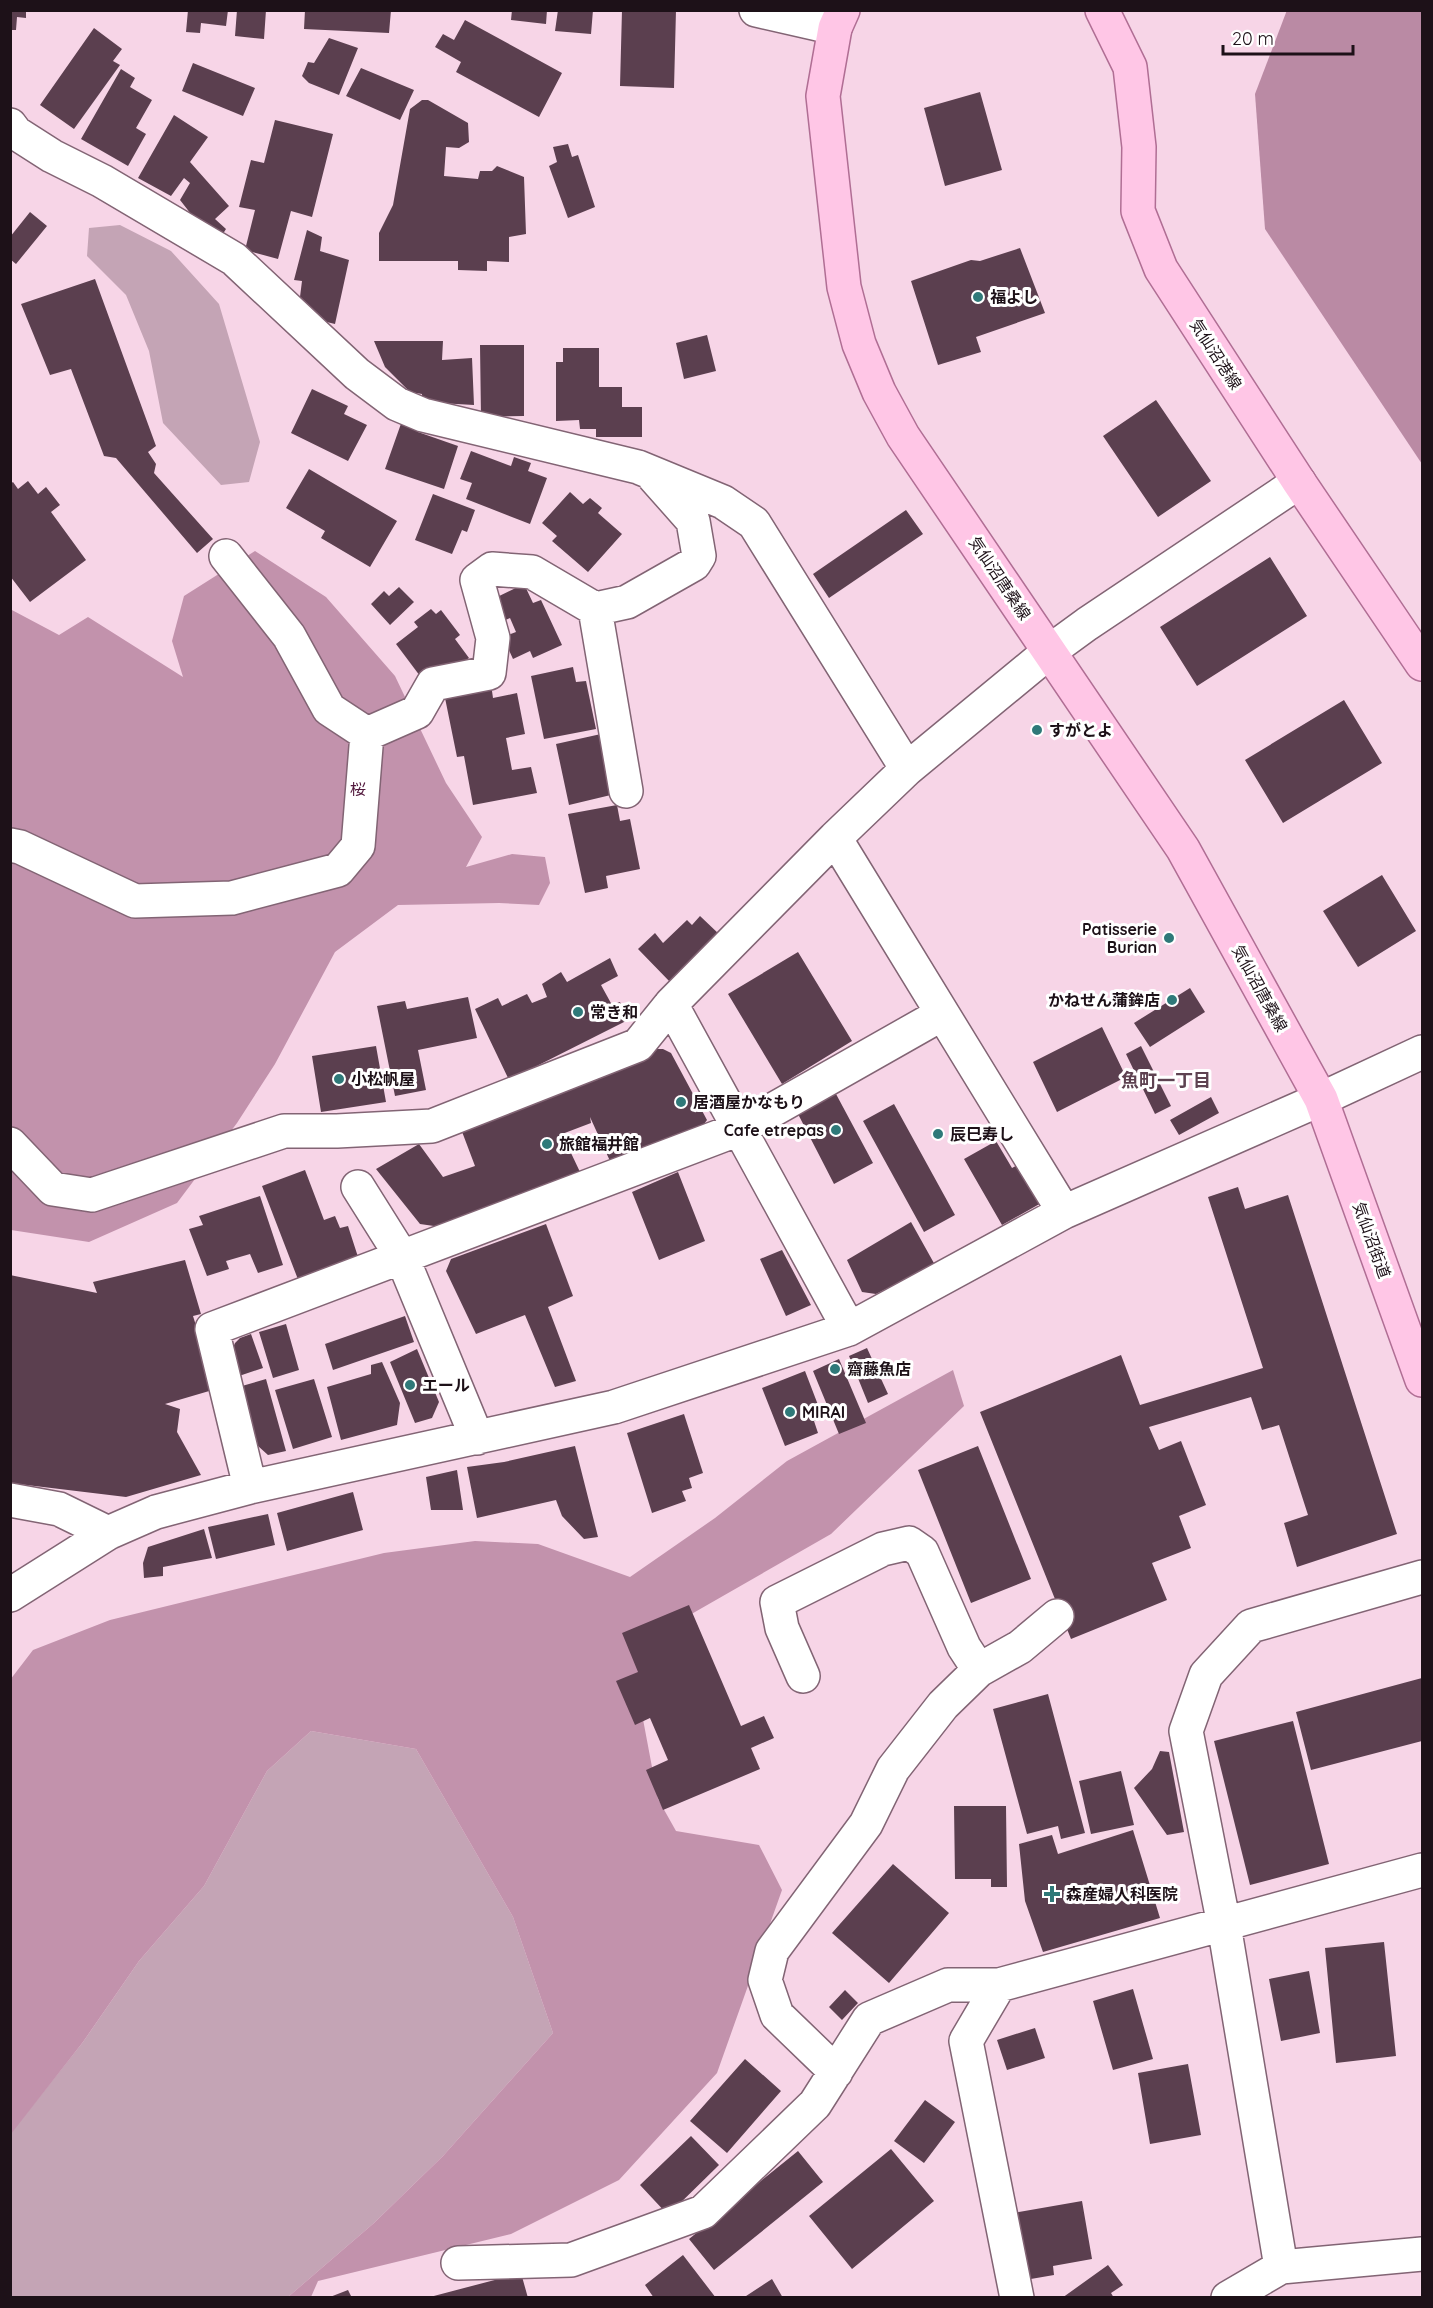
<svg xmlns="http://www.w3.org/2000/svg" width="1433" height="2308" font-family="Quicksand,'Noto Sans JP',sans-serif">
	<rect width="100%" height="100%" fill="#f7d5e7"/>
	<path fill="#c4a4b5" d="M120,225L171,251L219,304L260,442L249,482L221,485L163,423L149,351L126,295L87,256L89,228Z
		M311,1731L416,1749L513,1917L553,2033L443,2156L374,2223L288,2297H11L10,2134L83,2042L139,1961L204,1886L267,1771Z"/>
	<path fill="#c292ac" d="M255,551L326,597L395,676L446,783L482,837L466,867L512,854L545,857L550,883L539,905L499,903L398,905L335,952L275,1064L237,1123L177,1203L89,1242L11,1230L10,609L59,635L88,617L183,677L172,641L184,596Z
		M953,1370L964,1406L831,1534L674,1624L639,1698L658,1799L676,1831L759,1845L782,1890L717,2073L619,2180L511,2234L318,2281L311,2297H288L374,2223L443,2156L553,2033L513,1917L416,1749L311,1731L267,1771L204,1886L139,1961L83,2042L11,2134L10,1680L33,1650L110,1620L384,1553L475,1541L538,1544L630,1577L715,1518L787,1461Z"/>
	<path fill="#ba8aa4" d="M1287,10L1422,11V464L1265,229L1255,94Z"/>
	<path fill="#5b3f4f" d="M10,10H26V18L17,17L16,30H10Z
		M188,10H228L226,26L201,23L200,33L186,32Z
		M237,10H266L264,39L235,36Z
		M305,10H391L389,33L304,29Z
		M512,10H547L546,24L511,20Z
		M558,10H593L591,34L555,31Z
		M622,10H676L674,88L620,86Z
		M465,20L562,73L539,117L456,72L461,62L435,47L443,34L454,40Z
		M94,28L122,49L113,61L120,65L74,129L40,105Z
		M329,38L358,48L339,95L309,83L302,76L308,62L314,63Z
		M193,63L255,88L243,116L182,91Z
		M361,68L414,90L400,120L346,96Z
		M121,69L135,78L130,87L152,100L136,128L146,134L128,166L81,139Z
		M980,92L1002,170L945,186L924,108Z
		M422,100H428L468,123L469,142L459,148L446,147L444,176L478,179L480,171H492L497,166L524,177L526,234L509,237V262L487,261V271L458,270V261H379V233L393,205L410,109Z
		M174,115L208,137L190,162L229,206L215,219L226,229L219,240L198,223L180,200L190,183L184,178L171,196L138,178Z
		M275,120L333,134L312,217L291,211L278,259L245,250L255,210L239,207L251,160L264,163Z
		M568,144L572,157L578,155L595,207L568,218L549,166L557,162L553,147Z
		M30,212L47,226L16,264L10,259V237Z
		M307,230L322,237L320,251L349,260L335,324L306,317L299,305L302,281L294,280Z
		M1020,248L1045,313L976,337L981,352L938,365L911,281L971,260L980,261Z
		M95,279L156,446L148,452L156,464L154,473L213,539L197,553L116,458L104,456L71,369L50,375L21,304Z
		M707,335L716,371L684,379L676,343Z
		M374,341H443L442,360L472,358L474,405L422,402V394L410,392L385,367Z
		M480,345H524V416L481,417Z
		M563,348H599V387H622V407H642V437H596V429H580L579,420L556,421V362H563Z
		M312,389L348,406L344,414L367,425L348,461L291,433Z
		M1156,400L1211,481L1158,517L1103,436Z
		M403,418L420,424L418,432L458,446L444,489L385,469Z
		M471,451L511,466L514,457L531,463L528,471L547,478L530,524L466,499L472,483L460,479Z
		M309,469L397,521L370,567L321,538L325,531L286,508Z
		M28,481L38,494L46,487L60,505L51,512L86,560L30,602L10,576V484L13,482L18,489Z
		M570,492L583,504L590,498L602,508L598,513L622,534L588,572L552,541L557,536L542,523Z
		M433,494L475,510L467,532L462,530L452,554L415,540Z
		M906,510L923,534L829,598L813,574Z
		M1270,557L1307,616L1197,686L1160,627Z
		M524,584L533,603L541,600L562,645L533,658L530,651L513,659L503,637L516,632L510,618L501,622L491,600Z
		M399,587L414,602L390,625L371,604L384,591L389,596Z
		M431,609L436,614L441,610L460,635L455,639L469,658L449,672L444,664L423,680L396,644L418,627L414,622Z
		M573,667L576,682L586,681L596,729L544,739L531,676Z
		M491,684L493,698L517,693L525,734L506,738L512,770L531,767L537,793L473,805L464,756L457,757L444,693Z
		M1344,700L1382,763L1283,823L1245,760Z
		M610,732L615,794L569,805L556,744Z
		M617,805L620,821L630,819L640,869L606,876L608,888L585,893L568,814Z
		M1382,875L1416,931L1358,967L1323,911Z
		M700,916L720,935L671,983L638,949L655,933L663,943L687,920L692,925Z
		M798,952L852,1041L782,1084L728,994Z
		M610,958L618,976L601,985L612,1005L620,1002L628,1020L509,1080L475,1009L498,998L502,1006L527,994L532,1003L547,997L542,984L561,972L567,982Z
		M1190,988L1205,1012L1150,1047L1134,1023Z
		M468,997L477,1038L418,1050L426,1090L395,1096L377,1006L405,1001L407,1009Z
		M1102,1027L1126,1077L1057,1112L1033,1062Z
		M376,1046L386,1102L321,1112L312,1056Z
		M1141,1046L1171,1106L1155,1114L1126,1054Z
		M655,1049H663L671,1053L707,1120L701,1128L610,1161L590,1117L591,1123L562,1134L580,1172L441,1227L420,1224L376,1169L419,1144L443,1177L475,1166L461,1129Z
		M836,1094L873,1163L834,1184L798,1114Z
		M1211,1097L1219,1113L1179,1135L1170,1120Z
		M894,1104L955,1215L924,1232L863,1121Z
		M996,1141L1012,1168L1021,1163L1043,1202L1002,1225L964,1159Z
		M305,1170L324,1220L335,1216L340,1228L348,1226L359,1260L299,1282L262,1186Z
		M678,1172L705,1241L659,1260L632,1192Z
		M1238,1187L1245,1209L1288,1195L1397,1534L1297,1567L1284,1523L1308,1515L1279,1425L1262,1430L1251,1397L1149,1427L1159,1450L1181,1441L1206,1505L1179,1516L1191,1548L1152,1563L1167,1600L1071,1639L980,1412L1121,1355L1140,1405L1263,1368L1208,1197Z
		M260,1196L283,1265L258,1273L250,1254L226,1261L229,1269L207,1276L189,1229L203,1225L199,1216Z
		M911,1222L935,1265L876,1294L862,1292L847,1260Z
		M546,1224L573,1296L548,1307L576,1381L555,1387L525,1315L476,1334L446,1271L451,1259Z
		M782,1250L811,1305L786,1316L760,1259Z
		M185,1260L201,1314L193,1316L216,1389L165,1404L180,1409L177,1432L201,1475L126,1497L10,1483V1275L97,1293L93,1282Z
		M405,1316L414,1342L333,1370L325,1344Z
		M286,1324L299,1370L273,1378L259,1332Z
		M251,1334L263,1368L239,1376L232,1350L235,1343L240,1338Z
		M867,1348L888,1394L868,1403L849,1356Z
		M417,1349L439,1402L432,1418L415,1423L390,1362Z
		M839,1359L866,1423L839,1434L813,1371Z
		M382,1362L400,1403L397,1425L341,1440L327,1387L371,1374V1365Z
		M805,1371L823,1418L814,1421L818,1433L785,1446L762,1388Z
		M266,1379L286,1451L268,1455L258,1446L242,1386Z
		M314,1379L332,1437L293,1449L275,1390Z
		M684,1414L703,1473L689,1478L692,1488L682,1491L686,1501L652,1513L627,1433Z
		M575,1446L598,1537L584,1539L562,1516L556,1500L477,1518L467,1467L504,1462Z
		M978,1446L1031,1579L971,1603L918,1470Z
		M457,1470L463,1510H431L426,1477Z
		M353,1492L363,1530L287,1551L277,1513Z
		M268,1514L275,1545L216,1559L208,1527Z
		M204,1529L212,1558L163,1567V1576L144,1578L143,1563L148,1547Z
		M689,1605L741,1726L764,1716L774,1738L751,1748L760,1769L663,1810L646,1770L668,1760L650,1718L635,1725L616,1681L638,1672L622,1633Z
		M1422,1678V1741L1311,1770L1296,1712Z
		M1048,1694L1085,1833L1061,1839L1058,1826L1027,1834L993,1709Z
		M1293,1721L1329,1864L1250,1885L1214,1741Z
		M1160,1751L1169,1752L1184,1832L1167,1835L1134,1788L1152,1769Z
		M1121,1771L1134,1825L1091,1834L1079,1781Z
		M954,1806H1006L1007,1887H991V1879H955Z
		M1133,1830L1160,1918L1043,1952L1025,1901L1019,1844L1052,1835L1058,1854Z
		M893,1864L949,1913L889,1983L832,1933Z
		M1384,1942L1396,2056L1336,2063L1325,1948Z
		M1309,1971L1320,2033L1281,2041L1269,1979Z
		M1133,1989L1153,2059L1113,2070L1093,2001Z
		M845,1990L858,2003L842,2020L829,2007Z
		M1035,2028L1045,2058L1007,2070L997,2040Z
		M745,2059L781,2091L727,2153L690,2121Z
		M1188,2064L1201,2135L1150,2144L1138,2073Z
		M925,2100L955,2122L924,2163L894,2141Z
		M691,2136L719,2165L668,2215L640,2185Z
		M891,2149L934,2201L852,2269L809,2216Z
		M798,2151L823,2182L714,2270L689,2239Z
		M1082,2201L1092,2259L1053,2266L1054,2275L1025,2280L1013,2213Z
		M683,2255L716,2298H654L645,2285Z
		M1108,2265L1123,2285L1111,2293L1114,2298H1062Z
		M521,2273L528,2298H430V2297Z
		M772,2279L783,2298H743Z
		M348,2290L352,2298H330V2297Z"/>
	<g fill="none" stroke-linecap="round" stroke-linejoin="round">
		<defs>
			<path id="minor" d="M756,10L835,28
				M10,125L16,133L52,156L102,181L234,259L357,374L397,404L423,415L638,467L723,502L754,523L907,769
				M595,609L627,602L694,564L699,556L693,521L654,477
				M367,734L417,712L433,684L489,673L493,638L477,580L492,569L532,572L595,609L626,791
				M835,838L1064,1212
				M10,845L20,847L135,901L232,898L338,870L358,846L367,734L329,709L289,636L226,556
				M10,1144L53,1189L92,1195L284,1131H337L432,1126L638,1045L671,1004
				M358,1187L402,1257L477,1438
				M849,1329L671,1004L835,838L907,769L1050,651L1087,624L1299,482
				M250,1487L212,1329L739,1129L942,1014
				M10,1500L59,1509L108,1533
				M10,1595L108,1533L156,1512L250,1487L614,1407L849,1329L1064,1212L1321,1099L1422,1052
				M803,1676L782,1628L777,1602L883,1549L909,1543L922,1552L964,1647L979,1670
				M999,1985L966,2041L1017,2298
				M836,2072L777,2015L765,1980L772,1951L866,1824L893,1769L943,1705L979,1670L1020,1647L1057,1616
				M458,2263L571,2260L703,2212L815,2104L869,2019L948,1985H999L1422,1870
				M1281,2267L1224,1925L1186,1731L1206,1675L1251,1626L1422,1577
				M1228,2298L1281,2267L1422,2254"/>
			<path id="major" d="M843,10L835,28L823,96L844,287L859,344L879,392L903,436L1183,849L1321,1099L1422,1380
				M1102,10L1130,67L1139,147L1138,211L1161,269L1299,482L1422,664"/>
		</defs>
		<use href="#minor" stroke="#826474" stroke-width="36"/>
		<use href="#major" stroke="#b06e94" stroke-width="36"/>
		<use href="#minor" stroke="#fff" stroke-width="33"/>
		<use href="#major" stroke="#ffc6e6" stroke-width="33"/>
	</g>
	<g fill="#2f7979" stroke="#fff" stroke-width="2">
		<circle cx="978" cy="297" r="6"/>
		<circle cx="1037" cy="730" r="6"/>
		<circle cx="1169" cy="938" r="6"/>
		<circle cx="1172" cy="1000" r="6"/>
		<circle cx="578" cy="1012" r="6"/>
		<circle cx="339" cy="1079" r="6"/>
		<circle cx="681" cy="1102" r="6"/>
		<circle cx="836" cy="1130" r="6"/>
		<circle cx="938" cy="1134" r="6"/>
		<circle cx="547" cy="1144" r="6"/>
		<circle cx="835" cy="1369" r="6"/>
		<circle cx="410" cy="1385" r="6"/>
		<circle cx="790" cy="1412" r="6"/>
		<path d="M1049 1885h6v6h6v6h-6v6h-6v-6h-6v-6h6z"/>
	</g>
	<g text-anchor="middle" stroke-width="6" stroke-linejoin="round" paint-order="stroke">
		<g font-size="16" font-weight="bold" fill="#1d1118" stroke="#fff" text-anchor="start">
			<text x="990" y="303">福よし</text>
			<text x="1049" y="736">すがとよ</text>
			<text x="1157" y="935" text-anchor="end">Patisserie<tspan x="1157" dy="18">Burian</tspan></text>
			<text x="1160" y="1006" text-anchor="end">かねせん蒲鉾店</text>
			<text x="590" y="1018">常き和</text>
			<text x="351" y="1085">小松帆屋</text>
			<text x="693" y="1108">居酒屋かなもり</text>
			<text x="824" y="1136" text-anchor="end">Cafe etrepas</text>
			<text x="950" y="1140">辰巳寿し</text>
			<text x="559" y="1150">旅館福井館</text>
			<text x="847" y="1375">齋藤魚店</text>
			<text x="422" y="1391">エール</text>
			<text x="802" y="1418">MIRAI</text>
			<text x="1066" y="1900">森産婦人科医院</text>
		</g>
		<g font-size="16" fill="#1d1118" stroke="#fff">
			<text transform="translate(1216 354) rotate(57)" y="6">気仙沼港線</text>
			<text transform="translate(1000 578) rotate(56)" y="6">気仙沼唐桑線</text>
			<text transform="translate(1260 988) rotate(61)" y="6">気仙沼唐桑線</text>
			<text transform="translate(1372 1240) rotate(70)" y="6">気仙沼街道</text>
		</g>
		<g font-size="16" fill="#51183c" stroke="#fff">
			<text x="358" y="795">桜</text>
		</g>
		<g font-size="18" font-weight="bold" fill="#5e4251" stroke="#fff">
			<text x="1166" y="1087">魚町一丁目</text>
		</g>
	</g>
	<rect width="1433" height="2308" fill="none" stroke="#1d1118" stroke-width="24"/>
	<path d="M1223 45v9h130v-9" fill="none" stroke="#1d1118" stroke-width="3"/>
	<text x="1232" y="45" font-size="18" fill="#1d1118" stroke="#ffffff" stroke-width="4.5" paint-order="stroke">20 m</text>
</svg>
